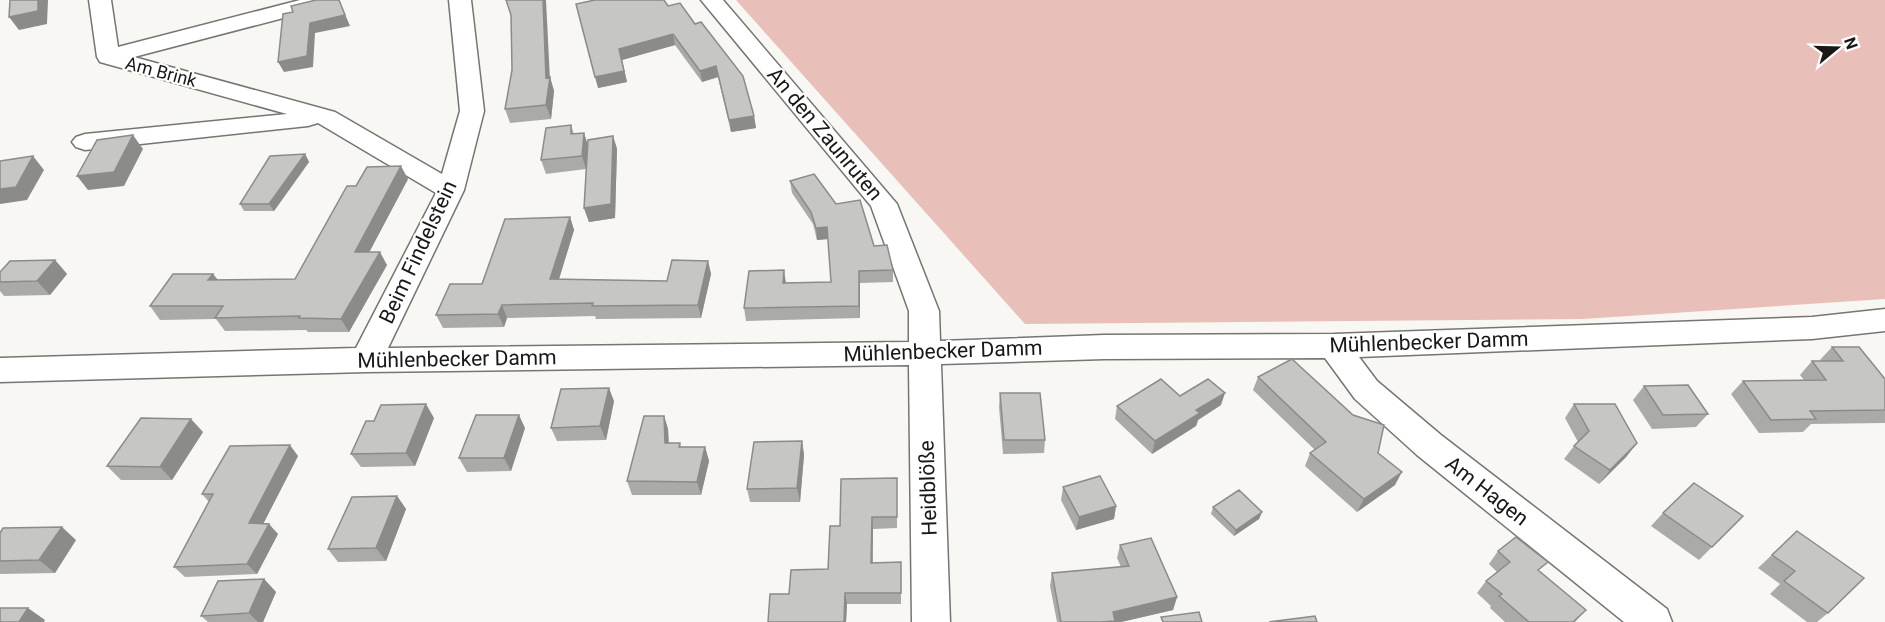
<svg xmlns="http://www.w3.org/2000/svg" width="1885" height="622" font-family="Roboto,sans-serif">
	<rect width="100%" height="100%" fill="#f8f7f3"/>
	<path fill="#e8c0b9" d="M736,0H1885V299L1583,319L1025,324Z"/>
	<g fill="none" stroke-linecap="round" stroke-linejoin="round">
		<defs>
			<path id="street" d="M89,0H111L118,47L300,0H336L333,5L134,57L335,112L442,174L460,111L449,0H471L484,111L464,190L388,348L909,342V311L871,206L701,0H723L897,204L939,311L940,341L1104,335L1334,334L1812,317L1885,309V331L1812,339L1359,357L1377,381L1441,435L1667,609L1672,622H1624L1417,455L1355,399L1325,358L1104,359L941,364L950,622H912L909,365L366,372L0,382V358L356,348L436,193L318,123L308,126L85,150L76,147L72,142L76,137L85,134L287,114L100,62L97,57Z"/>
		</defs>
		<use href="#street" stroke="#757572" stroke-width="3"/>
		<use href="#street" fill="#fff" fill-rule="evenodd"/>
	</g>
	<path fill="#aaaba9" d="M668,6L754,116L756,128L731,132L718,77L702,82L675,45L622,60L627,82L598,88Z
		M511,16L550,77L554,91L551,119L510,123L505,109L512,70Z
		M571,125L574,134L584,133L588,146L613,136L617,149L615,218L589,222L584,208L586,169L546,174L541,160Z
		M305,154L309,162L274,211H244L240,204Z
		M408,179L369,252L387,265L349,332H308L306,330L225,331L216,319L160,320L150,306L213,274L218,280L295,279L356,186Z
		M790,181L836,204L874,246L893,270V282L860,283V318L746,321L744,308L786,283L831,282L828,239L817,240L813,224L792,193Z
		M570,217L574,230L559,279L667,281L708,261L711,274L701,318L596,319L595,316L507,318L504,327L443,328L436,315L482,284Z
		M55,260L67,274L50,295L4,296L0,291V272Z
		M1832,347L1885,379V423L1811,424L1803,432L1759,433L1731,394L1743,381L1804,380L1800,375L1812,361H1821L1820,360Z
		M1258,377L1378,453L1395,485L1357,512L1305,466L1310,453L1315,450L1253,390Z
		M1644,386L1708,414L1696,427L1652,429L1633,400Z
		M1000,393L1045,440L1044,453L1003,454L999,407Z
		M1180,396L1221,405L1198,420L1196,426L1152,454L1115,419L1117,406Z
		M614,401L606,440L557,441L551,428Z
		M1574,404L1637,443L1626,457L1599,484L1564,459L1574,446L1578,442L1565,418Z
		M664,416L668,429L669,443H680L681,447H705L709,461L701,495H632L627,481Z
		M434,418L415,466L361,467L351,454L374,421Z
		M525,428L511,471L467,472L459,458Z
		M203,432L172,480H121L107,466Z
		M802,441L804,455L800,502H750L747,489Z
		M298,456L263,524L278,534L257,574L185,577L174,567L209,502L202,494Z
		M1063,487L1116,506L1114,519L1076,530L1061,500Z
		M897,489V528L873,529V563L901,574V604H847L846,622H768L789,594L828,569L840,526Z
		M397,496L406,509L386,561L338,562L328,549Z
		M1213,507L1262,512L1259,519L1234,536L1211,514Z
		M1663,513L1743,516L1699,560L1651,526Z
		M1797,531L1828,613L1817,622H1807L1770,594L1780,584L1758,568Z
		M0,533L76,540L55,573L0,574Z
		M1120,545L1177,597L1173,610L1121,622H1057L1050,586L1052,573L1121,567L1117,558Z
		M1498,551L1540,572L1586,610L1575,622H1505L1490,608L1491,606L1477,593L1486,581L1497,572L1489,564Z
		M264,579L276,592L263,622H208L201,616Z"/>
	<path fill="#8b8b89" d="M38,0H48L47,24L19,30L9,17Z
		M339,0L350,26L315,33L313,67L284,72L278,62L310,23Z
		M543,0H546L550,80V77L554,91L551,119L546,105Z
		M673,34L675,45L622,60L627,82L598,88L595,77L619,49Z
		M716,66L718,77L702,82L700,71Z
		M754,116L756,128L731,132L729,120Z
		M584,133L588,146L586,169L582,156Z
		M133,135L143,149L124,186L88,190L77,176Z
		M613,136L617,149L615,218L589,222L584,208Z
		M305,154L309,162L274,211L269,204Z
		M33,156L44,170L27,200L0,204V189Z
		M401,166L408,179L362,266L355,252Z
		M570,217L574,230L555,292L550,279Z
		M827,227L828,239L817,240L816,228Z
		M380,252L387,265L349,332L341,319Z
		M55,260L67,274L50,295L37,281Z
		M708,261L711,274L701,318L698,305Z
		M784,270L786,283L785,295L783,283Z
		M859,271L860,283V318L859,306Z
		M213,274L223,287L208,280Z
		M502,305L507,318L504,327L498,314Z
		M609,388L614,401L606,440L600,426Z
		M1225,393L1221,405L1198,420L1196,426L1152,454L1155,441L1196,410Z
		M426,404L434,418L415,466L406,453Z
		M519,415L525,428L511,471L504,458Z
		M664,416L668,429L669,457L665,443Z
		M191,419L203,432L172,480L160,467Z
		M802,441L804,455L800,502L797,488Z
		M1637,443L1626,457L1599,484L1610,470Z
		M290,445L298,456L258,534L249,523Z
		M705,447L709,461L701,495L697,482Z
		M1402,472L1395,485L1357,512L1364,499Z
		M397,496L406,509L386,561L376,548Z
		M1116,506L1114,519L1076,530L1079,517Z
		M1262,512L1259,519L1234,536L1236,530Z
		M872,517L873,529L872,574L871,563Z
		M269,524L278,534L257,574L247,564Z
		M62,527L76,540L55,573L39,560Z
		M264,579L276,592L263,622H258L249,613Z
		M845,593L847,604L846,622H844Z
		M1177,597L1173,610L1121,622H1114L1113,612Z
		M28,608L45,620L44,622H19Z"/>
	<path fill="#c6c7c4" stroke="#8b8b89" stroke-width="1.5" d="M10,0H38V11L9,17Z
		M316,0H339L345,15L310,23L307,56L278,62L283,14L293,12L291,6Z
		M506,0H543L546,78L550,77L546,105L505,109L512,70L511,15Z
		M595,0H664L668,6L680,3L695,24L701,22L743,76L754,116L729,120L716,66L700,71L673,34L619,49L624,71L595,77L576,4Z
		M571,125V134L584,133L582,156L541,160L546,128Z
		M133,135L114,172L77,176L97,140Z
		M613,136L611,204L584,208L588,140Z
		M305,154L269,204H240L270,156Z
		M33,156L16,187L0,189V161Z
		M401,166L355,252H380L341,319L299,318L300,316L215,318L223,306H150L173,274H213L208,280L295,279L347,186H356L367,167Z
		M814,174L836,204L860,200L874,246L887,245L893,270L859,271V306L744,308L749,271L784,270L783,283L831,282L827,227L816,228L811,212L790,181Z
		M570,217L550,279L667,281L672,260L708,261L698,305L592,306L593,303L502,305L498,314L436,315L450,284H482L505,219Z
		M55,260L37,281L0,282V272L10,261Z
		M1832,347H1859L1885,379V410L1810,411L1816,419L1771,420L1743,381L1826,380L1812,361H1843Z
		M1292,359L1353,415L1384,425L1378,453L1402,472L1364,499L1310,453L1326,442L1258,377Z
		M1161,379L1180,396L1208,379L1225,393L1196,410L1200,413L1155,441L1117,406Z
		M1688,385L1708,414L1663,415L1644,386Z
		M609,388L600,426L551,428L561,389Z
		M1000,393H1040L1045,440H1004Z
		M426,404L406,453L351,454L366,421H374L381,405Z
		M1574,404H1615L1637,443L1610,470L1574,446L1589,431Z
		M476,415H519L504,458H459Z
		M644,416H664L665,443H680L679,447H705L697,482L627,481Z
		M141,418L191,419L160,467L107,466Z
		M802,441L797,488L747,489L754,442Z
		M290,445L249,523L269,524L247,564L174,567L213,494H202L230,446Z
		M1100,476L1116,506L1079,517L1063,487Z
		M897,478V517H872L871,563L901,562V593H845L844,622H768L770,594H789L791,570L828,569L830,526H840L841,479Z
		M1694,483L1743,516L1712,547L1663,513Z
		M1239,490L1262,512L1236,530L1213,507Z
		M397,496L376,548L328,549L352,497Z
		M62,527L39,560L0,561V533L3,528Z
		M1797,531L1864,578L1828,613L1784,581L1795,571L1772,555Z
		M1516,537L1548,562L1538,570L1586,610L1573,622H1529L1499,596L1502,594L1486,581L1510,562L1498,551Z
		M1151,538L1177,597L1113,612L1115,621L1100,622H1061L1052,573L1129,566L1120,545Z
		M264,579L249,613L201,616L218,581Z
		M0,608H28L19,622H0Z
		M1199,612L1202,622H1163L1161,617Z
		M1315,616L1317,622H1269Z"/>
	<g text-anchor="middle" stroke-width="4.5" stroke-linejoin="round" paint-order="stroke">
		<g font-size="18" fill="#181817" stroke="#fff">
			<text transform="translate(161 72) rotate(15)" y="6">Am Brink</text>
		</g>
		<g font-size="21" fill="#181817" stroke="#fff">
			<text transform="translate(825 134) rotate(50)" y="7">An den Zaunruten</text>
			<text transform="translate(418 252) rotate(-65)" y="7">Beim Findelstein</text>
			<text transform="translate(1429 342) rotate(-2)" y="7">Mühlenbecker Damm</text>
			<text transform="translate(943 351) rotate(-2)" y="7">Mühlenbecker Damm</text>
			<text transform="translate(457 359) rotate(-1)" y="7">Mühlenbecker Damm</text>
			<text transform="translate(928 488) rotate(-92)" y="7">Heidblöße</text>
			<text transform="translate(1487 491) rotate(38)" y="7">Am Hagen</text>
		</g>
	</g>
	<g transform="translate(1837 48) rotate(71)" stroke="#ffffff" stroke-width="4.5" paint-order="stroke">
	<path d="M0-4.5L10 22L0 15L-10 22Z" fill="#181817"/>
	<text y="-9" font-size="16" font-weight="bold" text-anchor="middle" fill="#181817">N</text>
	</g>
</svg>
